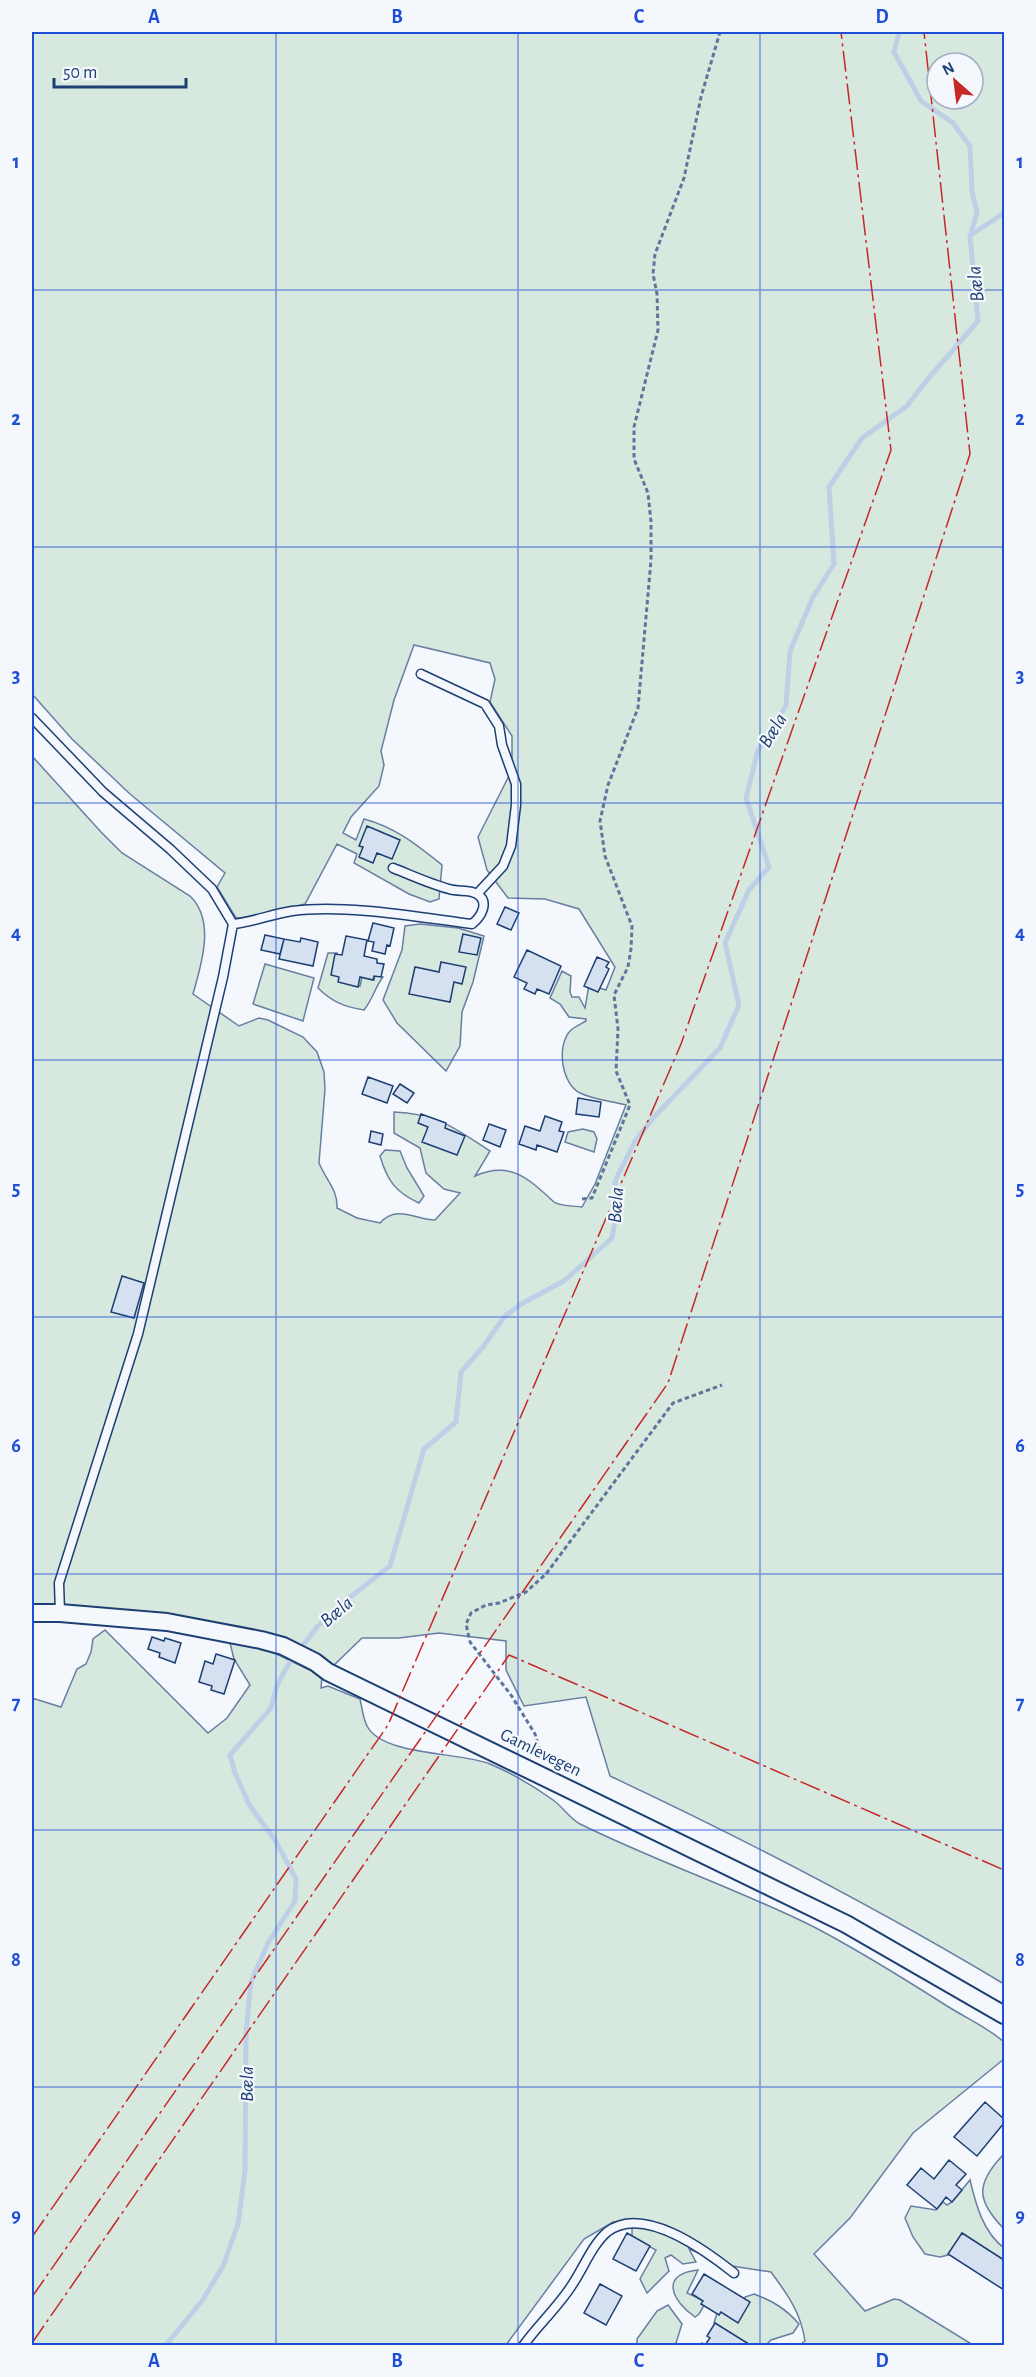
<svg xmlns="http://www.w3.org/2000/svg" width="1036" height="2377" font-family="'Alegreya Sans',sans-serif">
	<rect width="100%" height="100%" fill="#f4f7fb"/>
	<path fill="#d7e8df" stroke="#687fa3" stroke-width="1.5" fill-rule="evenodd" d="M32,32H1004V1984C877,1908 744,1839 610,1776L586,1697L524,1706L506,1670V1641L439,1633L399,1638H362L333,1666L273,1636L32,1611V756L101,832L122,853L190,896C216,921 201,965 193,994L239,1026L259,1018L268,1020L303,1037L317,1052L324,1072L325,1089L319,1163C326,1180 338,1190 337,1208L357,1218L380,1223C397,1204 416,1220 435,1220L460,1193L444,1189L426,1173L420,1148L394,1133V1112C439,1114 454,1128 490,1151L475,1176C510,1160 529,1179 554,1202C559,1206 574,1206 582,1207L595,1184L626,1105C612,1101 594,1100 580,1093C562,1084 556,1047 570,1031C574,1027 581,1024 586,1021V1019L569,1017L560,1004L550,998L562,971L571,976L570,992L572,997H579L585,1008L589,985L606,990L615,967L579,909L545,899L508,898L487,870L478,837L512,770V736L490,702L495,679L490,663L414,645L394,700L381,751L384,765L379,786L351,817L343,833L356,840L364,819C395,827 417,845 442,865L439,899L430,902L409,894L354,863L357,854L337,844L305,904L251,918H236L217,887L225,873L130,794L72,739L32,694ZM937,63H973V99H937Z
		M420,924L458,928L484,936L473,982L462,1012L460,1046L446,1071L397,1023L383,1000L402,950L405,926Z
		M328,953H337L333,969L341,971L339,981L360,986L362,977L374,980L375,975L383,977C375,987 373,999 364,1010C345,1007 332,1002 318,988Z
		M265,964L314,978L303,1021L253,1004Z
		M583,1129L594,1132L597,1139L594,1152L565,1142L568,1132Z
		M385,1150L400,1151L407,1168L424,1196L419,1203C395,1192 387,1180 380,1156Z
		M105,1630L208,1733L227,1718L250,1685L234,1659L229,1639L260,1646L322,1676L321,1688L328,1686L360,1699C362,1708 363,1718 367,1726C382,1756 462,1752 490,1764C511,1773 535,1787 553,1800C563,1807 570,1819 580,1824C657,1862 738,1889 814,1927C860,1951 903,1978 947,2006C966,2018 987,2027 1004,2042V2059L913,2133L850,2218L814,2254L865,2311L894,2299L900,2300L973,2345H800L805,2341C801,2313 788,2295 771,2272L732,2266L689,2249L696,2262L683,2264L671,2255L665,2258L669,2271L647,2293L640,2279L656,2250L632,2237V2228L641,2221L613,2222L584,2239L506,2345H32V1698L61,1707L77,1669L86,1664L91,1652L93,1639Z
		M1002,2156L1004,2158V2229C977,2201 975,2185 1002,2156Z
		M970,2180C976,2205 983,2232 1004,2248V2261L962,2233L948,2255L940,2257L925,2254L913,2237L905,2218L911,2206L936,2210L943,2202L947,2205L952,2202Z
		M698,2270L687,2293L706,2302L699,2314L695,2317C672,2301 659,2274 698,2270Z
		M754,2294C773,2301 786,2309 799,2324L793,2333L771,2340L766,2345L751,2346L714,2323L719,2307L736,2315L745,2297Z
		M668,2305L682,2324L676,2343L672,2345H637V2339L657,2311Z"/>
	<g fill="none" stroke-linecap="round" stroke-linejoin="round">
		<path stroke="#bed0e5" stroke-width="5" d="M971,235L1004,213
			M165,2346L202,2301L223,2266L238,2224L245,2171L246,2032L251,1982L268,1943L295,1901L296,1879L275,1840L250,1806L235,1773L230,1755L271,1708L277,1685L288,1665L317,1627L345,1601L390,1566L424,1449L456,1422L461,1372L483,1347L504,1317L521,1304L564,1281L612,1238L617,1209L615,1181L635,1141L654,1117L720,1048L739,1005L725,943L749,890L769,867L746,798L758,750L786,706L790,651L813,597L834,564L829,487L862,438L907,406L927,380L978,321L970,236L977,213L972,191L970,146L953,123L921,101L894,52L899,32"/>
	</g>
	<path fill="#d5e0f0" stroke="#1d3f73" stroke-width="1.5" d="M367,826L400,840L392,859L377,853L373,863L359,857L363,847L359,846Z
		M505,907L519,913L511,930L497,924Z
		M373,923L394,928L390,946L387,945L385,954L372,951L374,942L368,941Z
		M463,934L481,938L477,955L459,952Z
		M265,935L284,939L280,954L261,950Z
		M346,936L367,940L364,956L377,959V963L384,964L381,977L374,976L373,980L360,977L358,987L338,982L339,977L331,975L335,954L342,955Z
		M301,938L318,942L313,966L279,959L284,939L300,942Z
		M527,950L561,966L549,994L537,989L535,994L524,989L527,983L514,977Z
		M597,957L609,962L606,967L609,969L598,992L584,986Z
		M441,962L466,967L462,984L454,982L450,1002L409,994L415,967L439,972Z
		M368,1077L393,1086L387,1103L362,1094Z
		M400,1084L414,1093L407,1103L393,1094Z
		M578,1098L601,1102L599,1117L576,1114Z
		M421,1114L446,1123L445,1128L465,1136L457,1155L422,1142L428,1127L418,1123Z
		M545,1116L562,1122L559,1131L564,1132L557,1152L537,1145L536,1150L519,1144L525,1126L540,1131Z
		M489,1124L506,1130L500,1147L483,1140Z
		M371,1131L383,1134L381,1145L369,1142Z
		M122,1276L144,1283L134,1318L111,1312Z
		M152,1637L164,1641L165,1638L181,1643L175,1663L159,1657L160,1653L148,1649Z
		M216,1654L235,1660L224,1694L211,1690L212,1686L199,1682L205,1661L213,1664Z
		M985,2102L1004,2119V2123L977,2156L954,2137Z
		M949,2160L966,2174L956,2185L962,2190L952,2202L946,2197L937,2209L907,2185L921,2168L934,2179Z
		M627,2233L650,2246L636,2271L613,2259Z
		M962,2233L1004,2260V2290L948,2254Z
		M704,2274L750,2302L738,2323L721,2312L719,2315L701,2304L703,2301L692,2294Z
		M600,2284L622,2296L606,2325L584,2313Z
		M715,2323L752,2346H700L702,2343L705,2345L710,2338L707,2336Z"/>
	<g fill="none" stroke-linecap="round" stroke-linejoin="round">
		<defs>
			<path id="service" d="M421,674L485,704L499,726L502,745L516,784V805L511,846L503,866L477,894
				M32,718L103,792L170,849L212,889L233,924L223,977L138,1334L59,1583L60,1613
				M233,924C253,922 272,914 292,911C346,904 417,917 472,924C481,917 490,902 477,894C470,889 458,892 449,889C430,884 411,875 393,868
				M523,2346C538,2325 558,2307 572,2285C583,2269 592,2245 607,2232C643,2204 705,2250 734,2273"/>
			<path id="minor" d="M32,1613H60L167,1622L261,1640L283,1646L315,1662L328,1672L846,1924L1004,2015"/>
		</defs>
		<use href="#service" stroke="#1d3f73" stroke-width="11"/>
		<use href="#minor" stroke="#1d3f73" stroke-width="20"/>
		<path stroke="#5e769c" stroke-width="3" stroke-dasharray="4.5 3" stroke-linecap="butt" d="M582,1199L592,1198L630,1105L616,1071L618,1029L614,995L628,967L631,949L632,926L605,856L600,821L608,785L638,708L651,560V522L648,493L634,459V427L658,330L657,294L653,274L655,254L684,178L701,97L720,32
			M542,1758L535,1734L511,1695L470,1642L466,1624L471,1613L486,1605L499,1603L526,1592L546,1574L673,1403L722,1385"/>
		<use href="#service" stroke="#f4f7fb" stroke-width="8"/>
		<use href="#minor" stroke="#f4f7fb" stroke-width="16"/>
		<path stroke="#c62828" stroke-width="1.5" stroke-dasharray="21 4.5 3 4.5" stroke-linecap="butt" d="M32,2237L388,1725L681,1044L891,450L841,32
			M32,2297L668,1383L970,454L924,32
			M32,2343L509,1655L1004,1870"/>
	</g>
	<path fill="none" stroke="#1d4ed8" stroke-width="1.5" stroke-opacity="0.55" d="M276,32V2346M518,32V2346M760,32V2346M32,290H1004M32,547H1004M32,803H1004M32,1060H1004M32,1317H1004M32,1574H1004M32,1830H1004M32,2087H1004"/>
	<g text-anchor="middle" stroke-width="4.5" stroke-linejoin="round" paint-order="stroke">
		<g font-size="18" fill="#1d3f73" stroke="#f4f7fb">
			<text transform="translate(541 1752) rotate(26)" y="6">Gamlevegen</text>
		</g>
		<g font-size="20" font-style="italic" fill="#1d3f73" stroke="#f4f7fb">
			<text transform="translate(975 284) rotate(-96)" y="7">Bæla</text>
			<text transform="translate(772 730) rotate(-58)" y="7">Bæla</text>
			<text transform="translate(615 1205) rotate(-86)" y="7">Bæla</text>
			<text transform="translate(336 1611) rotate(-40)" y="7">Bæla</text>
			<text transform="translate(246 2084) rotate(-90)" y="7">Bæla</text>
		</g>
	</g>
	<rect width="1036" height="2377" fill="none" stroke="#f4f7fb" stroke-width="66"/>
	<g transform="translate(955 81) rotate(332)"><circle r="28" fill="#f4f7fb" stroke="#9eadc5" stroke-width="1.5"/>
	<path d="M0-4.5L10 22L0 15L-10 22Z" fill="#c62828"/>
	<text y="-9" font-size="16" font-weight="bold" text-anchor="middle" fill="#1d3f73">N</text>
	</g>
	<path d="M54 78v9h132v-9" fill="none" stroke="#1d3f73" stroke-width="3"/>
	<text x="63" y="78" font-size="18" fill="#1d3f73" stroke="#f4f7fb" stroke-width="4.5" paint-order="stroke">50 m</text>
	<rect x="33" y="33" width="970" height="2311" fill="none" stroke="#1d4ed8" stroke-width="2"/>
	<g font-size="20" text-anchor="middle" font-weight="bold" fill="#1d4ed8">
		<text x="154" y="23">A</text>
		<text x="397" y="23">B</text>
		<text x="639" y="23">C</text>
		<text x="882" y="23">D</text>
		<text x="16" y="168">1</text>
		<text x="1020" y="168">1</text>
		<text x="16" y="425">2</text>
		<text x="1020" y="425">2</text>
		<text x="16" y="682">3</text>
		<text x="1020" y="682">3</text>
		<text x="16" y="939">4</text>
		<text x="1020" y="939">4</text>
		<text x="16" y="1195">5</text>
		<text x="1020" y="1195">5</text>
		<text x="16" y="1452">6</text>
		<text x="1020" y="1452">6</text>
		<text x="16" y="1709">7</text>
		<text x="1020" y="1709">7</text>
		<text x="16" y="1966">8</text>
		<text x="1020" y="1966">8</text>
		<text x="16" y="2222">9</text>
		<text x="1020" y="2222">9</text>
		<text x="154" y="2367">A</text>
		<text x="397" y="2367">B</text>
		<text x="639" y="2367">C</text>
		<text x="882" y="2367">D</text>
	</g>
</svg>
